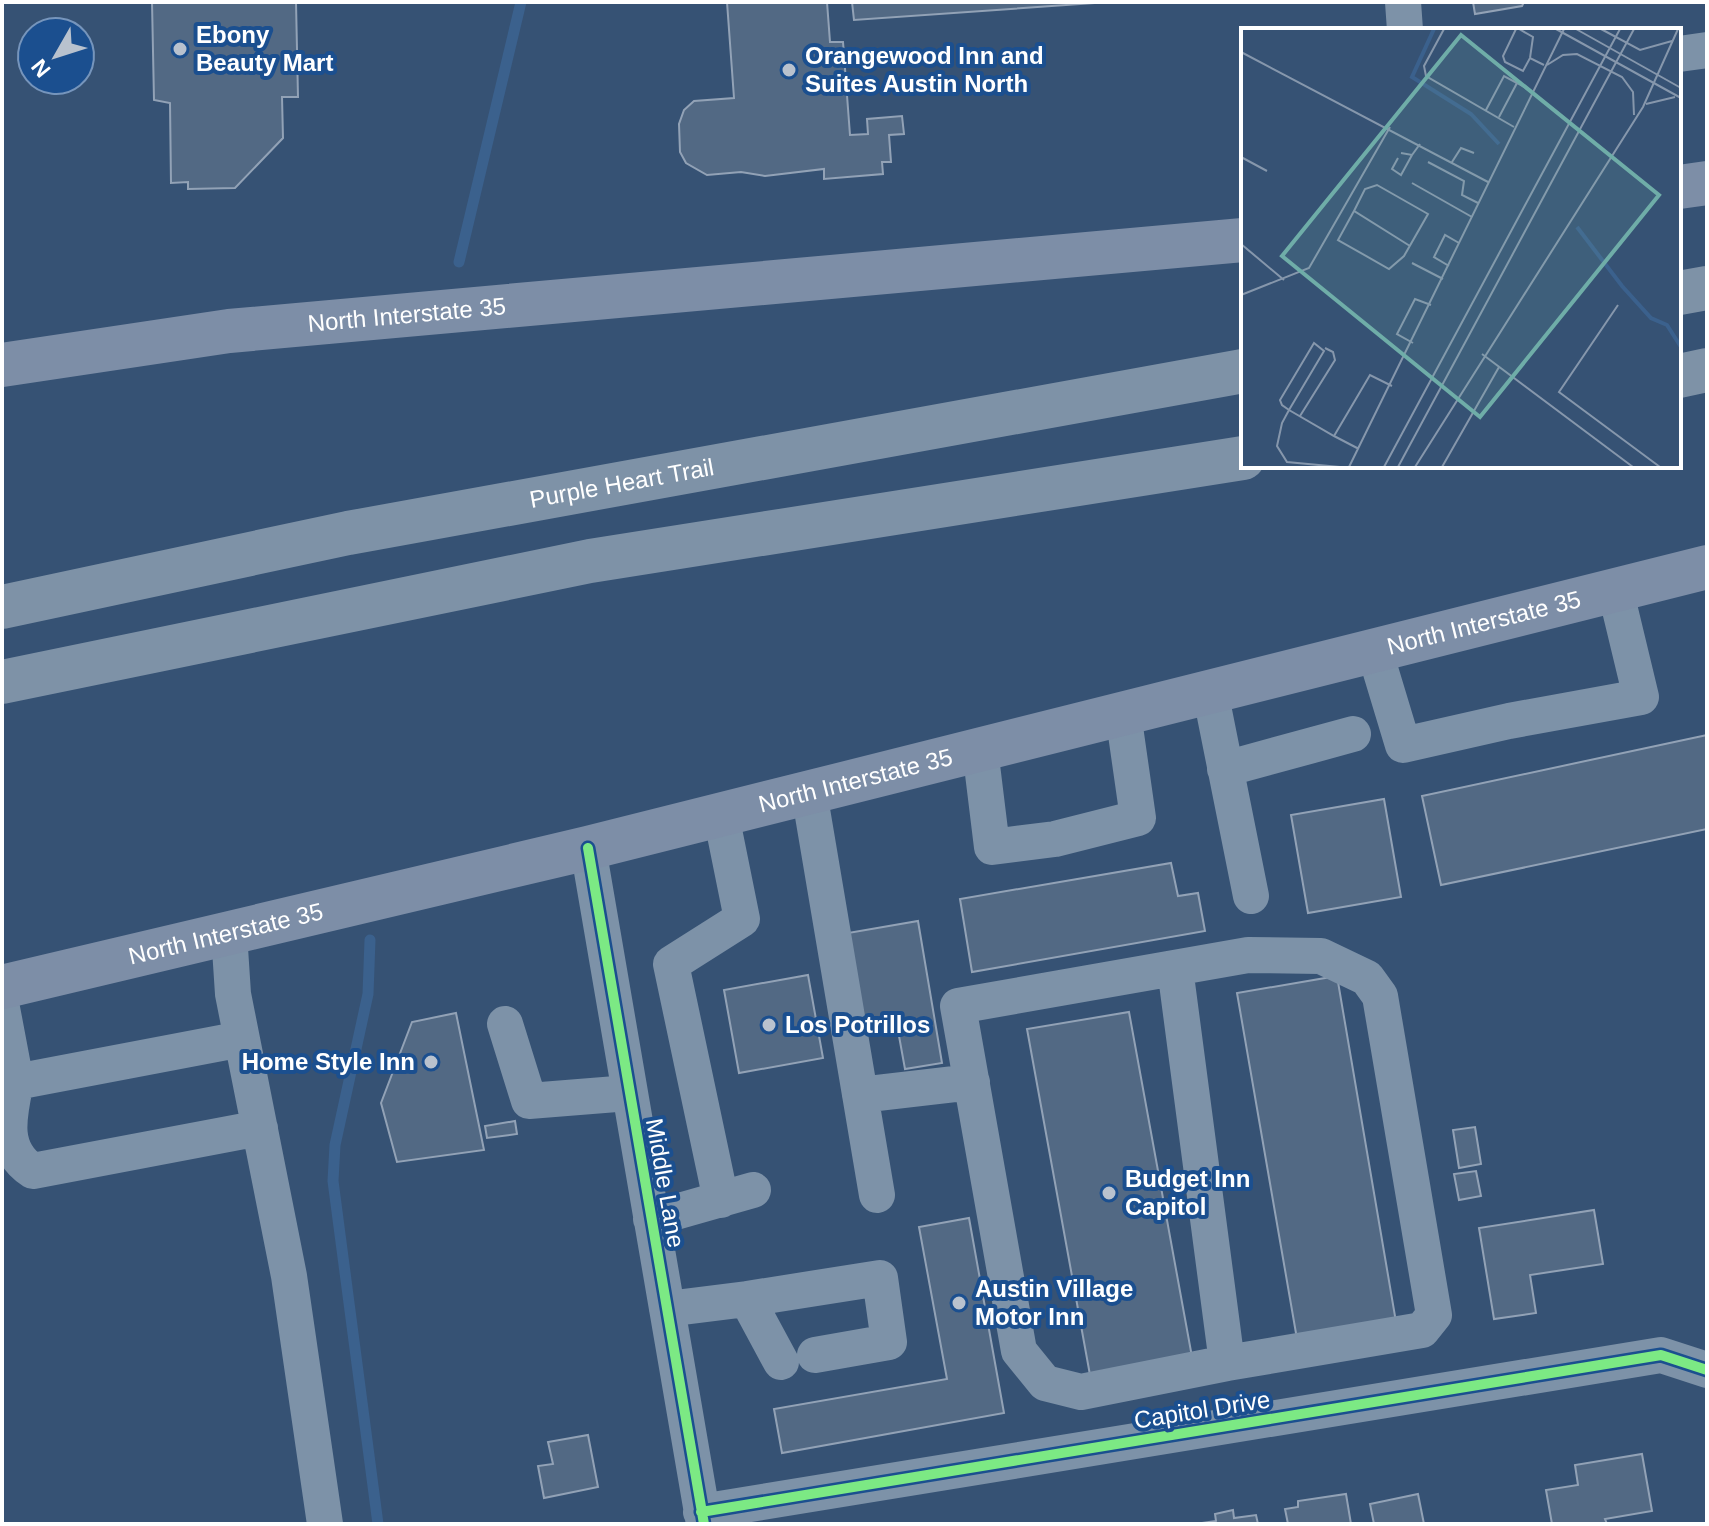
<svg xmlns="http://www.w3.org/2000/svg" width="1709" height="1526" font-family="Arial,sans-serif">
	<rect width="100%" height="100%" fill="#365274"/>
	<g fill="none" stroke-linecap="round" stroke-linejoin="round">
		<path stroke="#3b618d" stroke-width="11" d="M459,262L521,2
			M370,940L368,994L335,1145L333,1181L378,1524"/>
	</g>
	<path fill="#526984" stroke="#92a2b6" stroke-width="2" d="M152,2H296L298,97H282L283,138L235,188L188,189V182L171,183L170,103L154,100Z
		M727,2H827L830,42H843L850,135L868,134L867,119L902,116L904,134L889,135L891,162H882L883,174L824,179V169L765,176L741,172L707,175L686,163L680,152L679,124L684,110L694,101L734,98Z
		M852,2H1109L854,20Z
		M1473,2H1524L1522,6L1475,14Z
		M1707,735V829L1441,885L1422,796Z
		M1384,799L1401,897L1308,913L1291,815Z
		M1171,863L1178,896L1198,893L1205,931L972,972L960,899Z
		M918,921L942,1063L905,1069L897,1025L865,1031L848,933Z
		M808,975L823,1058L739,1073L724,990Z
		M1337,976L1396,1322L1297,1339L1237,993Z
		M1129,1012L1192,1357L1090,1375L1027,1029Z
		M456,1013L484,1150L397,1162L381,1103L412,1022Z
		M515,1121L517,1134L487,1138L485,1126Z
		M1475,1127L1481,1164L1459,1168L1453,1130Z
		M1476,1171L1481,1196L1459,1200L1454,1174Z
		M1594,1210L1603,1264L1530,1275L1536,1313L1494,1319L1479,1228Z
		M969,1218L1004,1413L782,1453L774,1409L947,1379L919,1227Z
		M588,1435L598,1487L544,1498L538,1466L553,1464L548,1442Z
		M1642,1454L1652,1511L1605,1519L1607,1524H1552L1546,1490L1578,1485L1575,1465Z
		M1346,1494L1351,1524H1288L1285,1509L1298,1507V1501Z
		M1418,1494L1424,1524H1374L1370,1504Z
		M1233,1510L1234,1518L1256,1515L1258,1524H1195L1216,1521L1215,1514Z"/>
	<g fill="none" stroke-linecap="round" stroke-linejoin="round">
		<path stroke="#7d92a8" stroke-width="36" d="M1403,2L1405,30
			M1679,54L1707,50
			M1374,649L1403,745L1509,721L1641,697L1615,589
			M1210,691L1251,896
			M980,749L992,847L1055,839L1138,818L1123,713
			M1225,769L1353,734
			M809,792L877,1195
			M721,815L742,919L671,964L721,1200
			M588,848L704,1524
			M229,933L233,994L289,1276L325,1524
			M1175,968L1227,1363L1422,1330L1434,1315L1380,996L1367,978L1321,956L1248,955L958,1006L1019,1351L1045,1383L1081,1392L1227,1363
			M2,1008L16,1082L242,1039
			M505,1024L529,1101L629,1093
			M16,1082C9,1115 0,1150 33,1171L260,1128
			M860,1095L972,1082
			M651,1219L753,1190
			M747,1299L880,1278L889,1342L815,1355
			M667,1309L747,1299L781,1362
			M701,1512L1661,1355L1707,1370"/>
		<g stroke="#7d8ea7" stroke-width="44">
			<path d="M1679,187L1707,183"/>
			<path id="s1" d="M2,365L229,331L1243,240"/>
			<path id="s2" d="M2,987L588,848L1707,567"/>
		</g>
		<g stroke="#7e92a7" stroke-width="44">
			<path d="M1679,293L1707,288"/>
			<path d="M1679,376L1707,370"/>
			<path id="s3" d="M2,607L348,533L1243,371"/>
			<path d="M2,682L590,561L1243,458"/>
		</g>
		<defs>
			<path id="cycleway" d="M588,848L704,1524
				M701,1512L1661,1355L1707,1370"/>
		</defs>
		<use href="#cycleway" stroke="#1b4f8f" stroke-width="15"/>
		<use href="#cycleway" stroke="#7ce984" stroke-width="10"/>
	</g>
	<g fill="#b9c2ce" stroke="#1b4f8f" stroke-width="3">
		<circle cx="180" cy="49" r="8"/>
		<circle cx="789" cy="70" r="8"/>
		<circle cx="769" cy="1025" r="8"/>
		<circle cx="431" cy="1062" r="8"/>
		<circle cx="1109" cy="1193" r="8"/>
		<circle cx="959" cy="1303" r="8"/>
	</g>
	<g text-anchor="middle" stroke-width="8" stroke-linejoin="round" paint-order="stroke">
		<g font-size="24" font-weight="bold" fill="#fff" stroke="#1b4f8f" text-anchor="start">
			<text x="196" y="43">Ebony<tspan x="196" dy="28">Beauty Mart</tspan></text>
			<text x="805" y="64">Orangewood Inn and<tspan x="805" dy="28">Suites Austin North</tspan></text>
			<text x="785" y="1033">Los Potrillos</text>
			<text x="415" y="1070" text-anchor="end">Home Style Inn</text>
			<text x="1125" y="1187">Budget Inn<tspan x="1125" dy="28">Capitol</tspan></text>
			<text x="975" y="1297">Austin Village<tspan x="975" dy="28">Motor Inn</tspan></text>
		</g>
		<g font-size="24" fill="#fff" stroke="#1b4f8f">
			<text dy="8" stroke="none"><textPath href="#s1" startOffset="408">North Interstate 35</textPath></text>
			<text dy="8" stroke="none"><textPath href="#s3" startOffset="632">Purple Heart Trail</textPath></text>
			<text dy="8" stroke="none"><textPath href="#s2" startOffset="1526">North Interstate 35</textPath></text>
			<text dy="8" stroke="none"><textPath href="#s2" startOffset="878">North Interstate 35</textPath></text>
			<text dy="8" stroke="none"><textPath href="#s2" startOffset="230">North Interstate 35</textPath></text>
			<text transform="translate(665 1183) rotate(80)" y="8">Middle Lane</text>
			<text transform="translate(1202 1410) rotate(-9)" y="8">Capitol Drive</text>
		</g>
	</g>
	<g transform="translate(1241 28)">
		<rect width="440" height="440" fill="#365274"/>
		<path fill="none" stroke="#3b618d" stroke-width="4" d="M193,1L171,49L230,86L258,116M336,199L381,258L410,290L426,297L440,319"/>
		<path fill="none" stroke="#8697ac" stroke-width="2" d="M203,1L183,38L185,48L273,99M275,1L262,28L264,34L282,43L289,30L303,37M278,1L292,9L289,30M315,1L440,70M335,1L440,60M360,1L399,22L431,13M0,24L247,154M306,37L322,27L336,26L381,49L392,64L393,87M405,76L434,69M245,82L263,48L276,55M258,89L276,55L290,63M160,125L171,127L179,116M0,129L26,143M157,130L151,141L160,147L171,127M187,134L223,153L221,167L237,175M211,134L220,120L233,125M171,155L231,189M113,183L124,161L136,157L187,186L163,228L148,241L97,212L113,183L169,218M0,216L43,252M171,235L202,251M208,238L193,229L204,207L218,215M0,267L68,240L149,99M377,277L318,364L419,439M172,315L156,306L174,271L190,277M241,326L392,439M59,388L94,332L92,324L84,320M93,408L129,347L151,358M99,439L46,434L36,418L41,395L48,382L83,323L73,315L39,372L41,377L48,382L93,408L118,421M108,439L323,1M143,439L379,1M157,439L393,1M174,439L402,79L437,1M201,439L258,339"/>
		<path fill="#6fada8" fill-opacity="0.15" stroke="#6fada8" stroke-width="4" d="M220,7L418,167L239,389L41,228Z"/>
		<rect width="440" height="440" fill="none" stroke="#fff" stroke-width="4"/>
	</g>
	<rect width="1709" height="1526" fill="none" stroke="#ffffff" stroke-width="8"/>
	<g transform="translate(56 56) rotate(231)"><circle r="38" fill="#1b4f8f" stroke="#7695bc" stroke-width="2"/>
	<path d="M0-6L14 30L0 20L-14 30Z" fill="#b9c2ce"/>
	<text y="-12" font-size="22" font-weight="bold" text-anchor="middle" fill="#ffffff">N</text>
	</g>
</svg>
